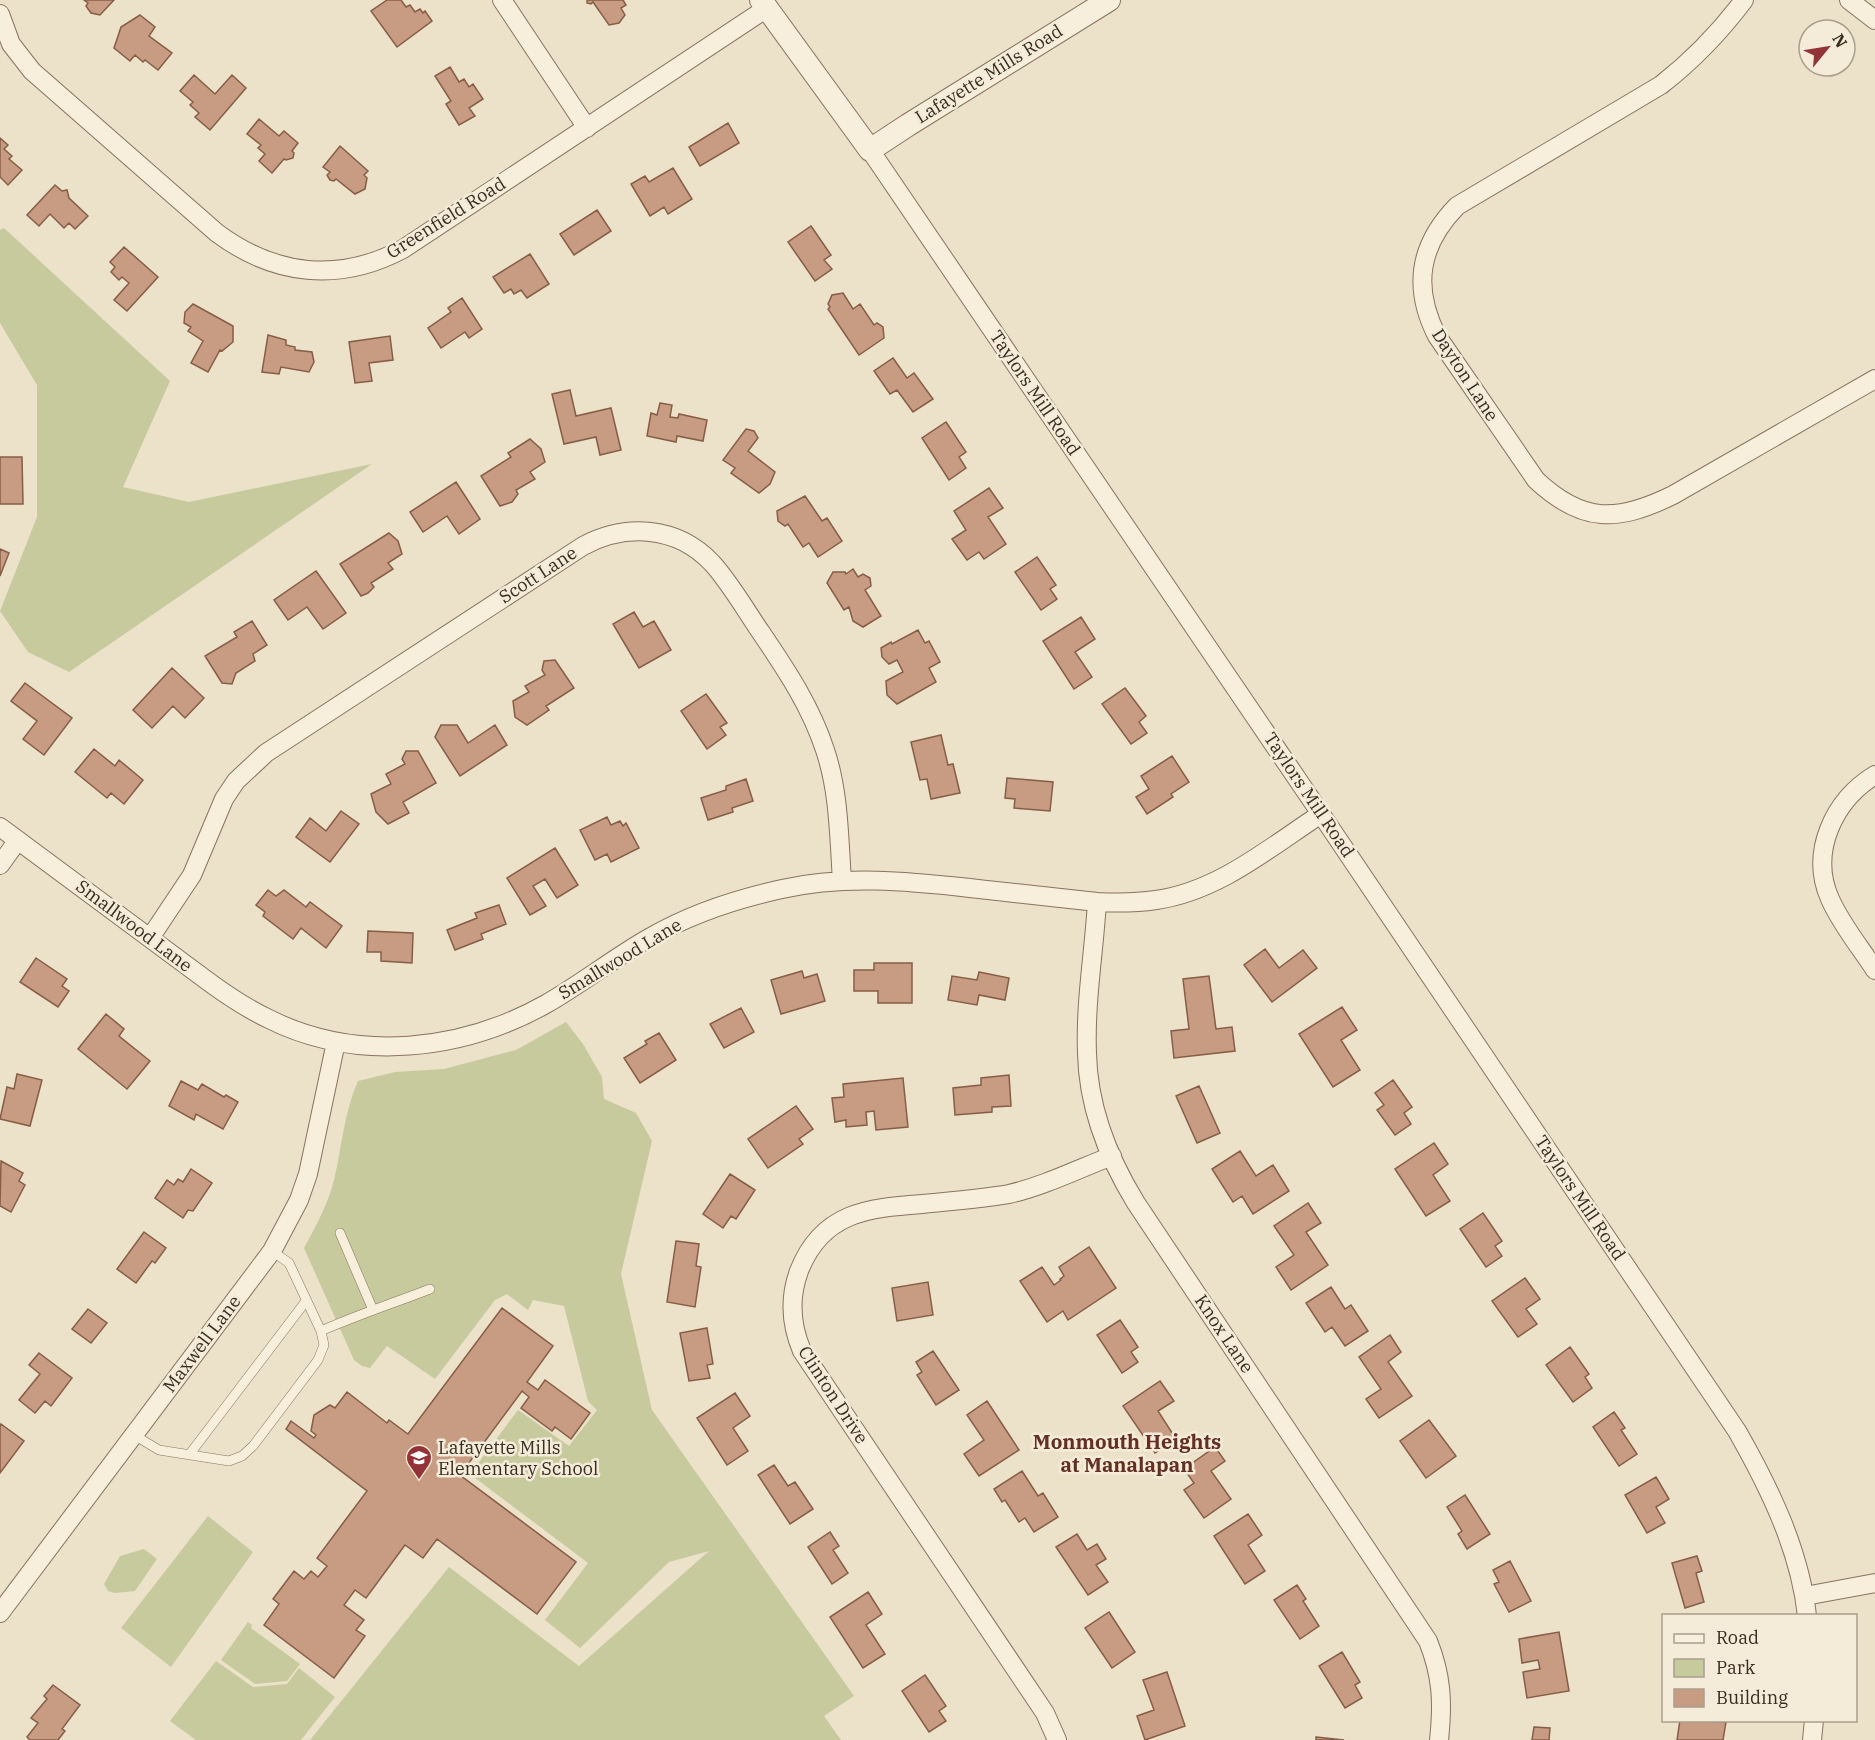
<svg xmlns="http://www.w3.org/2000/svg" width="1875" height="1740" font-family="'IBM Plex Serif',serif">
	<rect width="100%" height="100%" fill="#ece1c9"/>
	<path fill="#c7ca9d" d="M4,228L170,381L123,487L189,502L372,464L69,672L28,652L0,611L37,517V385L0,323V230Z
		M566,1022L583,1044L602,1077L604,1099L636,1113L652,1141L621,1274L652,1410L854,1696L824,1716L841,1740H310L449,1567L579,1666L709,1551L669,1562L580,1648L545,1620L588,1563L470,1474L518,1410L569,1446L597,1410L588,1401L564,1306L533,1300L528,1310L507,1294L495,1300L435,1379L387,1346L370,1368L362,1366L354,1360L304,1248C316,1226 328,1204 334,1180C342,1147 344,1112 358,1081L395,1072L444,1069L516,1050Z
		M208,1516L253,1552L171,1667L121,1628Z
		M144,1549L157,1559L135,1591L115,1593L108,1591L104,1584L120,1556Z
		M248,1622L252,1625L251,1628L300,1664L287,1681L255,1684L221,1660Z
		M216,1661L253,1687L287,1684L299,1668L335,1697L301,1740H196L170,1721Z"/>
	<path fill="#c89c82" stroke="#865d46" stroke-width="1.5" d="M84,0H114L100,15L91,13L86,6L88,3Z
		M387,0H401L406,7L410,5L415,12L420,9L423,13L425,11L432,21L397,47L371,11Z
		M587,0H623L626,5L621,8L625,15L619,23L609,25L593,2L591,4L587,3Z
		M140,15L155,27L149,36L172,53L158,70L145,60L143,62L135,55L130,61L114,48L121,27Z
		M450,67L459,82L464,79L469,87L473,84L483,99L469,108L475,116L459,125L446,104L451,101L435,76Z
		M194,75L215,94L232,75L246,88L210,130L195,117L199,113L190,105L193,102L180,91Z
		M259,119L279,136L284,131L298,143L292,151L294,153L293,158L286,160L284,159L272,173L259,161L265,154L258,148L261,145L247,134Z
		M728,123L739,143L700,166L689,147Z
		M0,138L8,145L4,149L12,156L9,159L22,170L8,185L0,177Z
		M340,146L368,171L364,175L367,178L365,189L355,194L336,179L334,181L330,180L327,175L330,172L323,167Z
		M673,168L692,199L668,214L664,207L650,216L631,184L645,176L649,182Z
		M55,185L62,191L67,190L69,198L88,216L75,229L69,223L64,228L50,214L39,226L27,215Z
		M597,210L611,231L574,255L560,234Z
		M811,226L831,255L824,260L832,269L815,281L788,242Z
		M124,247L158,277L127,311L114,300L129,283L122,277L119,280L111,272L115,267L110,262Z
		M530,254L549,284L527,298L521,290L514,294L511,289L504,293L493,277Z
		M843,293L853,309L860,304L874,325L877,323L883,327L884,338L859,355L828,309L830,307L828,304L832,295Z
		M462,298L482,329L469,338L465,332L441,348L428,328L451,312L448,308Z
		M193,304L233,326V342L222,351L220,350L208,372L191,363L203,341L188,331L191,327L184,323L185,312Z
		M268,335L286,340V345L295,347V350L312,352L314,362L309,372L281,367L279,374L262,372Z
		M390,336L393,360L369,363L372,381L355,383L349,342Z
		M893,358L907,378L914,373L933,399L913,412L897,390L890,394L874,371Z
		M570,390L576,416L611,408L621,450L600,455L596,437L564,444L552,394Z
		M660,403L672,405L670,417L678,418L679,414L707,420L703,441L677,436L676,442L647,436L651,413L657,415Z
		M946,422L966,452L959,457L966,468L949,480L922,438Z
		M746,429L754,431L758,438L748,451L775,472L770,484L759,493L731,473L735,468L723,460Z
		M530,439L541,449L545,462L530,472L535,479L516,490L518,494L512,502L500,506L481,476L511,457L508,453Z
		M0,457H22L23,504H0Z
		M456,482L480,519L459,534L447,516L423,532L410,512Z
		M989,488L1003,508L988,517L1006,544L984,559L979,552L967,560L952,539L966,530L954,511Z
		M805,496L822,521L827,518L842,541L818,557L809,543L803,547L788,524L785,526L778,521L777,511Z
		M389,533L398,541L402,554L388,563L393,569L371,583L374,587L368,593L361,596L340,564Z
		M0,549L9,553L0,576Z
		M1037,557L1056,585L1050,589L1057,599L1041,610L1015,572Z
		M853,569L858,577L863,574L870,578L871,586L865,590L881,616L863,627L853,621L849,607L844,610L827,583L833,572H845L846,574Z
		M316,571L346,613L323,629L307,607L288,620L274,600Z
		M634,612L643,627L654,621L671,650L639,668L613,624Z
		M1081,617L1095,639L1075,652L1092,677L1074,689L1043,641Z
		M252,621L267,645L253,654L255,661L236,673L232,684L222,683L205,656L237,637L234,632Z
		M918,630L925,643L929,641L940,662L929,668L936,682L897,704L887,695L886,681L903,672L897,660L889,664L882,657L881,648L891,642L892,644Z
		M555,660L574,688L546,706L549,710L527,725L515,717L513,701L529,692L525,686L545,675L542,670L544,661Z
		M172,668L204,698L185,718L173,706L152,728L133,710Z
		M25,683L72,718L44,755L23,739L37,721L11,701Z
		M1125,688L1146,716L1139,722L1147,733L1131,744L1102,704Z
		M706,694L727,723L720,727L726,735L707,749L681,711Z
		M441,725H457L468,743L495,725L507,745L460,776L435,737Z
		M941,735L948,765L953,764L960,793L931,799L927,779L920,780L911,742Z
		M94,749L115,766L119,760L143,780L124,804L111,793L107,798L75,772Z
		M406,751H418L436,783L403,802L409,813L388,824L376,812L371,794L391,784L386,774L405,764L402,759Z
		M1172,756L1189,782L1171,794L1173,797L1147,814L1136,797L1149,789L1141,776Z
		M1007,778L1053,782L1050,811L1014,808L1015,799L1005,798Z
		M746,779L753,801L732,808L733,812L708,820L701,798L726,790V786Z
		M341,811L359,824L330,862L296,837L310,818L326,831Z
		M607,817L611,825L620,821L623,826L626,823L639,848L611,862L607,854L595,860L580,830Z
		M555,848L578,885L557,898L545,879L533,886L546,906L530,915L507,878Z
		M268,890L276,896L284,890L306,907L310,902L342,926L326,948L301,928L293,939L263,916L265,912L256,905Z
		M499,905L506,924L481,934L483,939L455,950L447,930L477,918L475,913Z
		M368,931L413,933L412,963L381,961V952H367Z
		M1265,949L1279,968L1303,950L1317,968L1272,1002L1244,965Z
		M36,958L67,979L62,986L69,991L58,1007L20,982Z
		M874,963H912V1003H878V991H854V970H874Z
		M802,971L804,978L817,974L825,1001L781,1014L771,980Z
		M979,972L1009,978L1005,1000L979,995L977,1005L948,1000L952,976L977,980Z
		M1209,976L1216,1029L1232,1027L1235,1051L1174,1058L1171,1031L1189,1029L1183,979Z
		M1342,1007L1357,1030L1341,1040L1360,1070L1333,1087L1299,1034Z
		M741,1008L754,1032L724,1048L710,1024Z
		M106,1014L124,1029L119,1036L150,1061L127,1089L78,1049Z
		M659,1033L676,1060L640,1083L624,1058L647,1044L645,1041Z
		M17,1074L42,1080L30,1126L0,1119L7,1087L14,1089Z
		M1009,1075L1011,1106L992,1107V1112L955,1115L953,1088L981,1085V1078Z
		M903,1078L908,1127L876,1130L874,1111L866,1112L867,1125L846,1127V1120L835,1122L832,1098L844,1097L843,1084Z
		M1393,1080L1412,1107L1404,1113L1411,1124L1395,1135L1377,1110L1384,1105L1375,1093Z
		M181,1081L198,1090L202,1084L224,1097L226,1095L238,1102L223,1129L196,1114L194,1120L169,1106Z
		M1199,1086L1220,1133L1197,1143L1176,1096Z
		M796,1106L813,1129L799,1139L803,1144L768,1168L748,1139Z
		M1434,1143L1448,1164L1433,1175L1450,1201L1426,1216L1395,1169Z
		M1240,1151L1256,1176L1273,1165L1289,1191L1253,1214L1242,1196L1233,1202L1212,1169Z
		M1,1161L23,1173L19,1181L25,1185L11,1212L0,1206Z
		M191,1169L212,1183L193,1211L188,1210L183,1218L155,1198L167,1180L174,1185L178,1179L183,1182Z
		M730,1174L755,1190L736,1219L731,1216L723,1228L703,1214Z
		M1308,1203L1321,1223L1306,1232L1328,1265L1291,1290L1276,1267L1294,1255L1274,1226Z
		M1483,1213L1502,1241L1495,1246L1502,1256L1486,1267L1460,1229Z
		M144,1232L166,1248L155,1263L152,1261L136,1283L117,1269Z
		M676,1241L699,1244L696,1266L701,1267L695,1307L667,1302Z
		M1089,1247L1116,1288L1068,1320L1063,1311L1047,1322L1020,1281L1042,1267L1054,1285L1061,1280L1060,1279L1064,1276L1059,1267Z
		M1525,1278L1540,1299L1526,1309L1537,1324L1518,1337L1492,1301Z
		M928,1282L933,1315L897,1321L892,1288Z
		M1331,1287L1345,1309L1351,1305L1368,1331L1345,1346L1332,1327L1325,1332L1306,1303Z
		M502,1308L553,1346L527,1382L538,1390L545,1380L590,1413L571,1439L555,1427L552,1431L521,1408L529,1397L522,1391L460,1475L576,1562L537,1614L437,1539L423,1558L405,1545L366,1598L355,1590L344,1605L364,1620L356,1630L365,1636L334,1678L264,1625L279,1604L273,1599L294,1571L304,1579L311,1571L318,1577L327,1566L317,1558L367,1491L286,1429L291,1421L314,1438L316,1435L311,1431L314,1415L330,1405L335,1408L347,1392L387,1423L389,1420L408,1434Z
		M88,1309L107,1323L91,1343L72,1329Z
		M1120,1320L1138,1347L1131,1352L1138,1362L1122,1373L1097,1335Z
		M707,1328L713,1364L707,1365L710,1378L689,1381L680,1333Z
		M1390,1335L1401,1352L1388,1362L1412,1396L1379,1418L1366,1399L1381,1389L1359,1357Z
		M1570,1347L1589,1374L1585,1377L1592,1388L1573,1402L1546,1365Z
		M933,1351L959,1390L936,1405L917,1375L922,1372L916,1362Z
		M39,1353L72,1378L51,1406L45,1401L35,1413L19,1400L40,1374L29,1365Z
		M1160,1381L1174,1401L1158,1411L1176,1439L1155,1453L1123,1406Z
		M735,1393L750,1416L733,1428L748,1451L727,1465L697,1418Z
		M987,1401L1019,1450L979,1476L964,1454L984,1440L967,1415Z
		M1614,1412L1625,1428L1621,1430L1637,1454L1619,1466L1593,1427Z
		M1429,1420L1456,1456L1426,1478L1400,1441Z
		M1,1424L24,1441L0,1473V1426Z
		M1215,1447L1225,1461L1211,1471L1231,1499L1204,1518L1184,1490L1194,1483L1184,1469Z
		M774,1465L788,1486L795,1482L813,1509L790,1524L758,1475Z
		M1022,1471L1038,1496L1043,1493L1058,1517L1034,1532L1025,1518L1019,1522L1005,1500L1002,1502L994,1489Z
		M1656,1477L1669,1499L1656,1507L1665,1523L1647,1533L1625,1495Z
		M1465,1495L1490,1534L1467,1549L1458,1534L1462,1531L1447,1507Z
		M1248,1514L1262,1535L1248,1545L1265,1571L1245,1584L1214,1536Z
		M830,1532L839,1546L833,1550L848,1573L832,1584L808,1547Z
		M1077,1534L1087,1550L1097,1544L1106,1559L1096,1565L1108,1582L1088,1595L1056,1547Z
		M1697,1556L1702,1571L1696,1573L1704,1602L1685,1608L1672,1563Z
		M1510,1561L1531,1601L1509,1612L1494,1584L1499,1582L1493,1570Z
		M1297,1585L1306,1599L1303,1601L1319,1626L1300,1639L1274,1600Z
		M868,1592L882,1614L866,1625L885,1654L863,1668L830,1617Z
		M1109,1612L1135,1652L1112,1668L1085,1628Z
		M1559,1632L1569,1691L1527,1698L1523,1672L1540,1669L1538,1660L1522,1663L1519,1639Z
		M1342,1652L1360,1682L1355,1685L1362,1698L1345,1708L1319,1666Z
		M1167,1672L1185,1726L1145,1740L1137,1716L1154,1710L1143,1680Z
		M925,1675L946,1706L939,1711L946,1721L929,1732L902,1691Z
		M53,1685L80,1705L62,1729L65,1731L58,1740H30L27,1737L38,1723L31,1718L47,1699L44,1696Z
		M1680,1720L1726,1722L1723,1740H1677Z
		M1534,1727L1550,1728L1549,1740H1532Z
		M1316,1737L1344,1740H1316Z"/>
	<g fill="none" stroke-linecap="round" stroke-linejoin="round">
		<defs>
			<path id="service" d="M340,1233L373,1310
				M321,1331C357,1315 394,1303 430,1289
				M134,1435L159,1450L229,1461L242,1456L253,1446L318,1360L324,1345L321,1331L289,1263L272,1251
				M189,1455L306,1301"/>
			<path id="minor" d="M502,0L587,128
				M1744,0C1720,32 1693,60 1661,85L1457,206C1419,245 1412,287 1437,336L1536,480C1583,524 1618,522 1673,495L1875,379
				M1849,0L1875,20
				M0,14L11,44L32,71L217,233C275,276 339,283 403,249L767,8
				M870,150L1321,814L1737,1431C1769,1487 1800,1550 1807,1616
				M1875,775C1834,800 1809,852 1830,899C1841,924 1860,947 1875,970
				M0,827L209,982C228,996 248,1009 269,1019C357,1063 462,1051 546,1004C581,984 614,958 649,938C690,914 736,899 782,889C844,875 907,881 970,888C1012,893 1054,897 1097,902C1117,903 1136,903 1156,900C1219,891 1270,847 1321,814
				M0,865L18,840
				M1097,902C1094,952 1085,1003 1087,1053C1088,1106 1109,1159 1136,1203L1428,1641C1442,1676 1443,1703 1439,1740
				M150,938L192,875L224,799L236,781L266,753L583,546C626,523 677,526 712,563C731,584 746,611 762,634C787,671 811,707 825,750C839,791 839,837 842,881
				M1805,1596L1875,1583
				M0,1613L272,1251L299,1200L308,1174L336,1042
				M1057,1740L1045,1713L802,1351C791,1325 789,1298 799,1271C822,1212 868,1208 922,1204C951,1201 980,1199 1009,1194C1044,1186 1078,1169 1112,1156
				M1812,1740L1814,1720"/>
			<path id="tertiary" d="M761,0L870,150L908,125L1109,0"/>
		</defs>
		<use href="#service" stroke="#88735f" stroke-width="10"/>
		<use href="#minor" stroke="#88735f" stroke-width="20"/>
		<use href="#tertiary" stroke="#88735f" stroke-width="24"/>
		<use href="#service" stroke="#f7eedc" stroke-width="9"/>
		<use href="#minor" stroke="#f7eedc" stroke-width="18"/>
		<use href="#tertiary" stroke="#f7eedc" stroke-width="22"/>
	</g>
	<defs>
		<symbol id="school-pin" viewBox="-11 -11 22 30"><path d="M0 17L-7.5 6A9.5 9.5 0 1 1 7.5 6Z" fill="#933237" stroke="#f4ebd9"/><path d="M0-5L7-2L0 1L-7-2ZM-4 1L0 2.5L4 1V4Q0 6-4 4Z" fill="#fff"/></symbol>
	</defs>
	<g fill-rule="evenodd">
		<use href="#school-pin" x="404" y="1443" width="30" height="40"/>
	</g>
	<g text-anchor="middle" stroke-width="5" stroke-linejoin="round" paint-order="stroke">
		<g font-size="18" fill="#392c21" stroke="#f4ebd9">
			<text transform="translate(989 74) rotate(-32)" y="6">Lafayette Mills Road</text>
			<text transform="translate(446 218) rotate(-32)" y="6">Greenfield Road</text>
			<text transform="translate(1465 375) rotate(57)" y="6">Dayton Lane</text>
			<text transform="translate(1035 393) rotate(56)" y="6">Taylors Mill Road</text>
			<text transform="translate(538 575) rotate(-33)" y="6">Scott Lane</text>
			<text transform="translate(1309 795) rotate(56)" y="6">Taylors Mill Road</text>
			<text transform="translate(134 926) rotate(37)" y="6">Smallwood Lane</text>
			<text transform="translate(620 959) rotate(-31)" y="6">Smallwood Lane</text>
			<text transform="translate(1580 1198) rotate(56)" y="6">Taylors Mill Road</text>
			<text transform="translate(1224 1334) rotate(56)" y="6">Knox Lane</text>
			<text transform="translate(202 1344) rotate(-53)" y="6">Maxwell Lane</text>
			<text transform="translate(833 1395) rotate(57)" y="6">Clinton Drive</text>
		</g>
		<g font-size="18" fill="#392c21" stroke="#f4ebd9" text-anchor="start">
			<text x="438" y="1454">Lafayette Mills<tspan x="438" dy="21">Elementary School</tspan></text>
		</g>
		<g font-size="20" font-weight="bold" fill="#632e23" stroke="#f4ebd9">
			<text x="1127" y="1449">Monmouth Heights<tspan x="1127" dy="23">at Manalapan</tspan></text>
		</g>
	</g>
	<rect x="1662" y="1614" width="195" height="108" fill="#f4ebd9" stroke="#a99f8f" stroke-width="1.5"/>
	<rect x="1674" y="1634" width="30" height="9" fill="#f7eedc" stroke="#a99f8f" stroke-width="1.5"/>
	<text x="1716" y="1644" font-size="18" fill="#392c21">Road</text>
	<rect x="1674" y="1659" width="30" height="18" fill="#c7ca9d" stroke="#a99f8f" stroke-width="1.5"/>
	<text x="1716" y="1674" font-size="18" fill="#392c21">Park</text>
	<rect x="1674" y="1689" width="30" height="18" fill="#c89c82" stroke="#a99f8f" stroke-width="1.5"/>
	<text x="1716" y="1704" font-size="18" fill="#392c21">Building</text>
	<g transform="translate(1827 48) rotate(60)"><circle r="28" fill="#f4ebd9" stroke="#a99f8f" stroke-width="1.5"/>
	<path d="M0-4.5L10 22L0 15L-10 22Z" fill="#933237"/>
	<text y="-9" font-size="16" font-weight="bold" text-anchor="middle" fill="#392c21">N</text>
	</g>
</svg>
